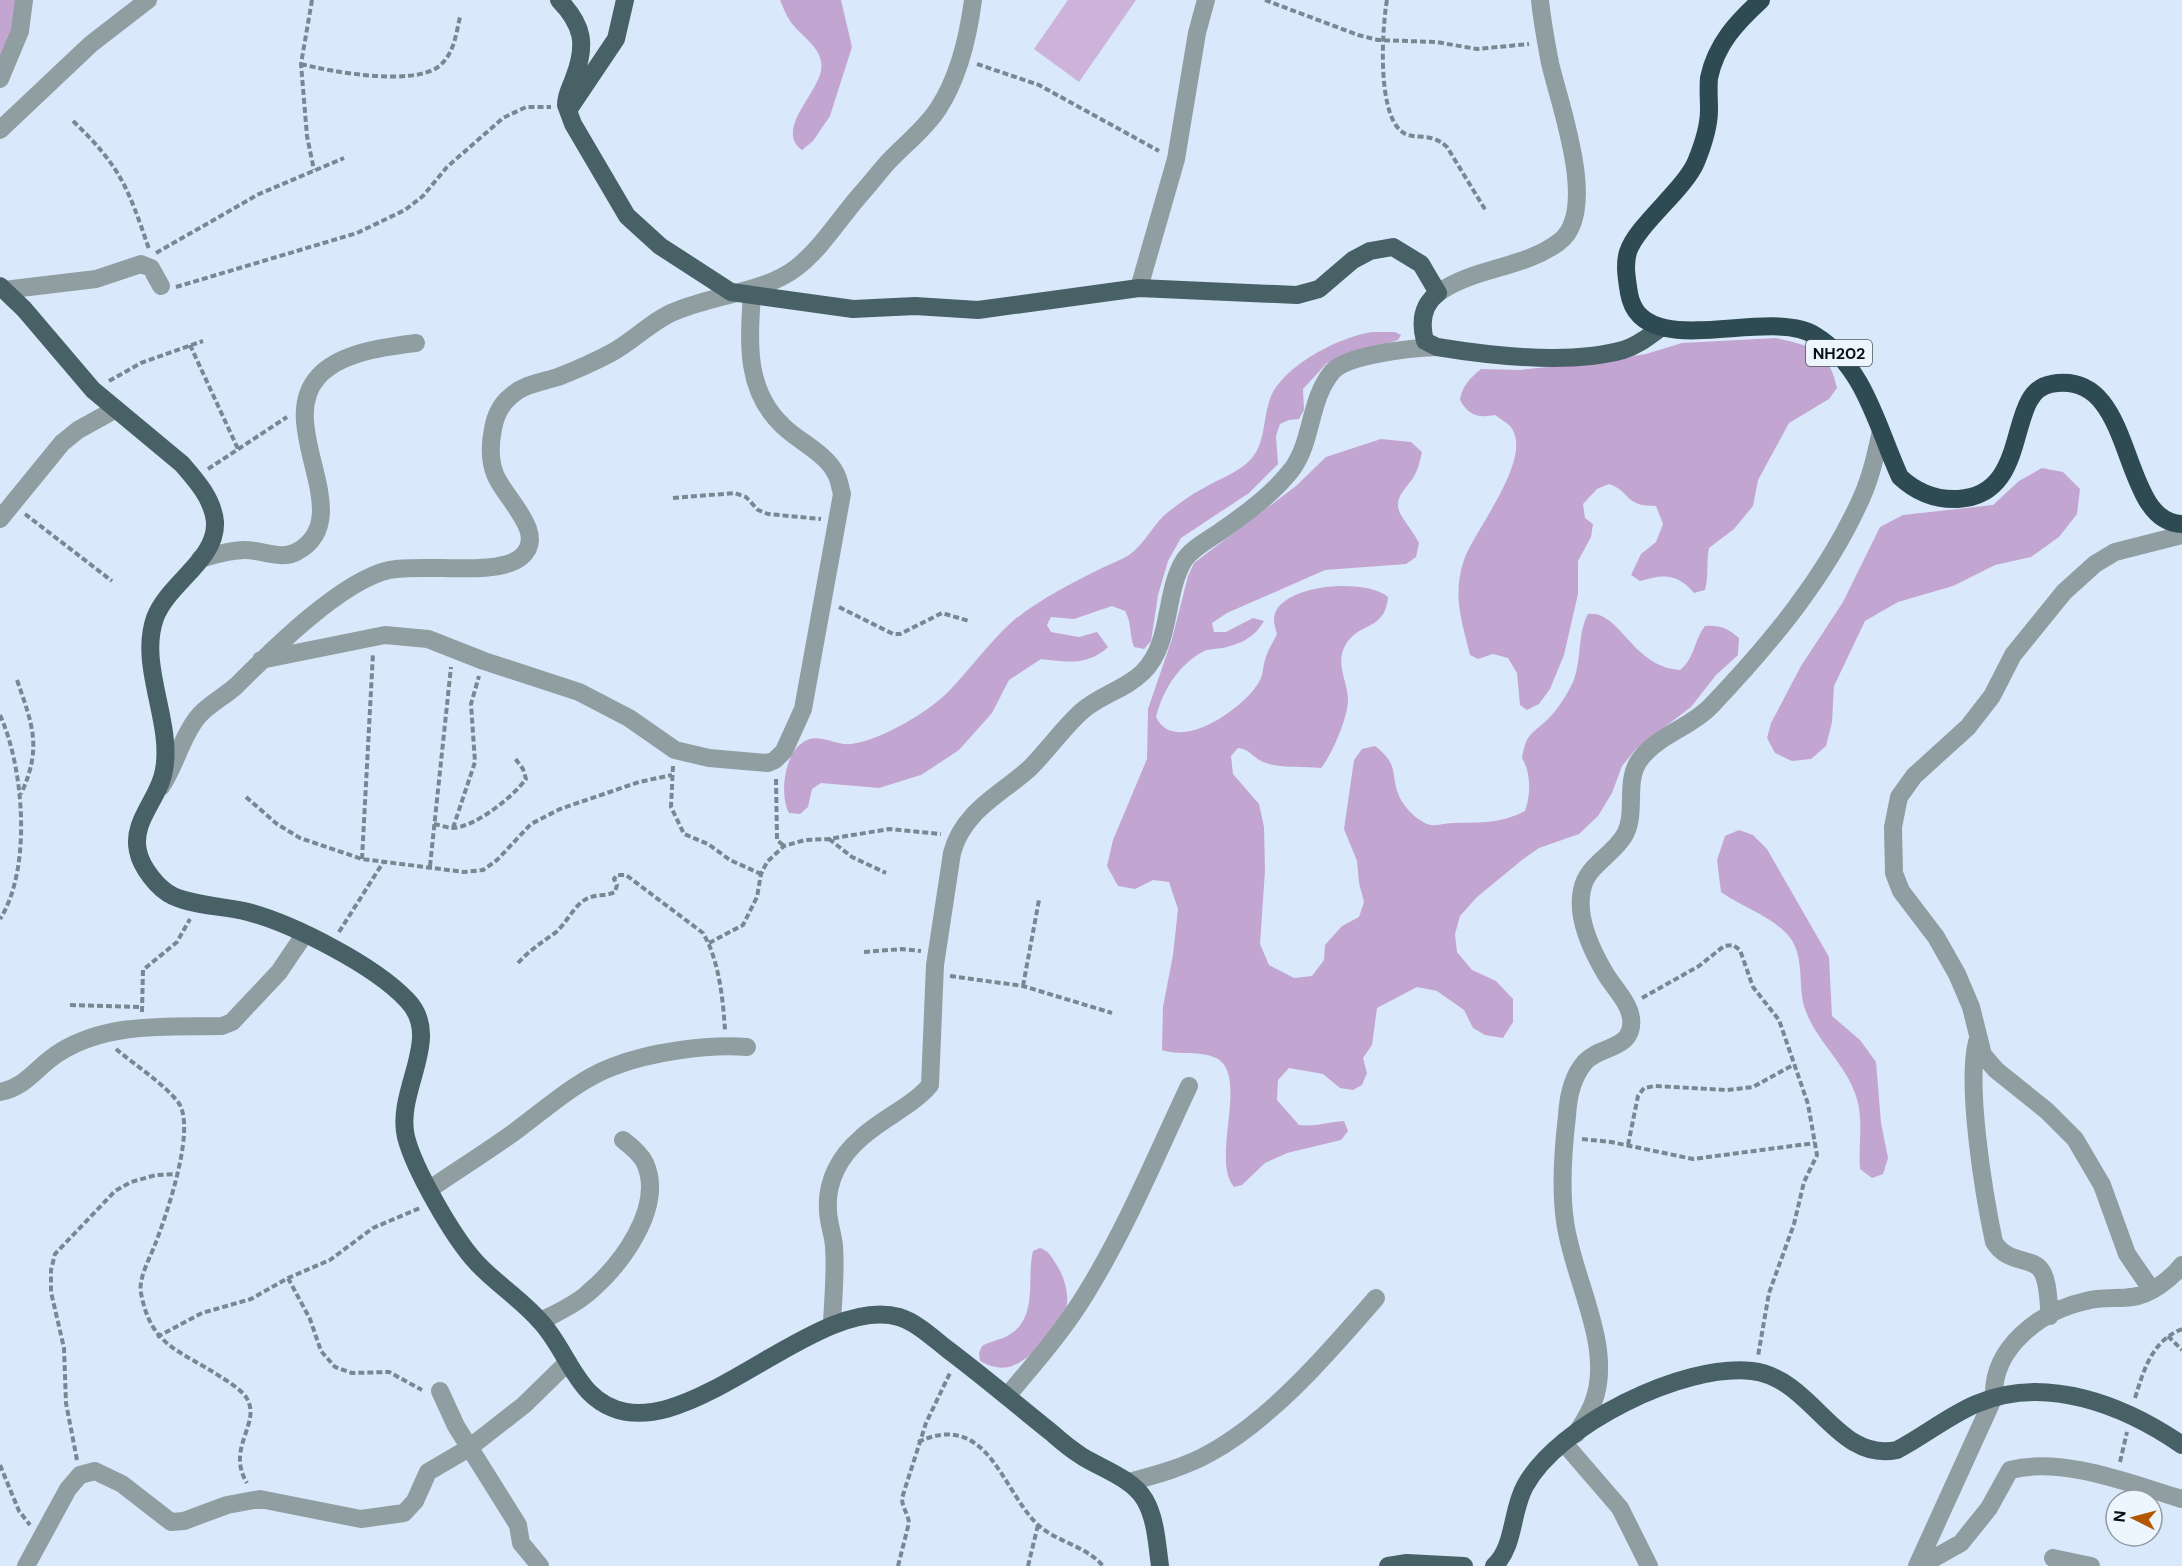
<svg xmlns="http://www.w3.org/2000/svg" width="2182" height="1566" font-family="'DM Sans',sans-serif">
	<rect width="100%" height="100%" fill="#d9e9fb"/>
	<path fill="#cdb3da" d="M1068,0H1136L1079,82L1034,49Z"/>
	<path fill="#c3a5d2" d="M0,0H16L10,39L0,66Z
		M780,0H841L852,47L830,116L813,141L802,150C775,131 816,95 821,71C825,48 801,37 790,21C786,15 783,7 780,0Z
		M1372,332H1395L1401,335L1398,340L1327,363L1303,389L1304,410L1299,419L1289,420L1280,424L1276,436L1278,464L1249,493L1181,538L1168,561L1158,595L1151,641L1144,649L1134,647C1129,634 1132,623 1125,611L1112,606L1074,619L1051,617L1047,625L1051,632L1079,637L1097,632L1108,647C1088,666 1066,662 1041,659L1009,680L992,713L959,750L921,775L879,788L821,783L812,789L808,807L800,814L789,813C779,794 784,750 807,740C821,734 837,746 851,744C881,740 929,712 950,690C971,668 991,640 1014,620C1040,599 1074,582 1104,567C1112,563 1121,560 1129,555C1145,544 1153,524 1168,512C1179,504 1190,495 1202,489C1218,479 1239,473 1252,458C1265,443 1263,419 1270,399C1282,366 1339,337 1372,332Z
		M1776,338C1812,346 1829,350 1837,388L1829,399L1789,423L1758,480L1753,506L1734,529L1709,548C1706,563 1709,576 1705,590L1694,593C1677,573 1664,574 1640,581L1631,575L1641,554L1656,542L1663,524L1656,506C1623,506 1632,492 1609,484L1597,489L1583,504L1585,518L1593,524L1591,537L1578,561V594L1564,655L1550,689L1539,704L1527,710L1520,705L1517,673L1508,658L1493,654L1478,659L1470,655C1462,622 1452,595 1464,560C1473,532 1536,456 1510,426C1506,422 1500,419 1495,415C1478,418 1469,416 1460,400C1462,386 1470,378 1481,369L1520,370L1602,361L1646,354L1682,343Z
		M1381,439L1411,442L1422,452C1420,461 1418,470 1413,478C1405,490 1392,499 1401,515C1407,525 1414,533 1419,543L1416,557L1406,564L1325,570L1227,613L1212,623L1214,632H1226L1253,618L1264,621C1255,637 1241,644 1223,648C1217,649 1209,649 1204,651C1178,665 1163,690 1156,717C1175,758 1249,706 1261,678C1263,673 1263,666 1265,660C1267,651 1273,643 1277,634C1275,627 1272,619 1276,611C1291,583 1367,579 1388,597C1385,632 1358,621 1345,646C1335,664 1348,682 1348,700C1348,717 1332,755 1321,768C1302,766 1280,769 1263,762C1252,757 1250,749 1238,748L1231,756L1233,774L1259,804L1264,827L1265,870L1260,944L1269,965L1294,978L1312,976L1324,960L1325,945L1342,926L1359,917L1364,902L1359,883L1357,861L1344,829L1354,760L1362,749L1375,746C1401,766 1389,774 1400,798C1405,808 1419,823 1431,825C1438,826 1446,823 1454,823C1481,822 1500,824 1525,811C1531,794 1531,773 1522,758C1526,735 1530,735 1546,721C1556,712 1567,695 1573,682C1582,661 1577,634 1588,614C1620,610 1632,667 1680,670C1695,658 1694,640 1705,626C1720,625 1727,628 1739,638L1738,655L1716,675L1691,707L1636,749L1622,766L1612,793L1598,816L1579,834L1539,848L1522,860L1477,897L1460,916L1455,934L1457,952L1472,970L1496,981L1513,999V1022L1503,1038L1485,1035L1473,1028L1464,1010L1437,991L1417,987L1377,1008L1372,1045L1363,1058L1367,1073L1362,1085L1353,1090L1340,1088L1323,1074L1289,1068L1278,1080L1277,1100L1299,1125C1315,1127 1328,1122 1344,1121L1348,1131L1341,1140L1287,1153L1265,1163L1242,1185L1234,1187C1210,1160 1250,1074 1216,1058C1199,1050 1180,1056 1162,1050L1163,1007L1173,955L1178,909L1169,882L1153,880L1135,889L1118,886L1107,866L1113,840L1147,759L1148,709L1172,639L1188,576L1194,563L1296,486L1326,457Z
		M2042,468L2063,472L2080,489L2077,514L2059,537L2031,557L1995,565L1953,586L1898,602L1865,621L1834,686L1832,722L1826,746L1811,759L1792,761L1775,753L1767,738L1771,723L1801,666L1843,602L1880,527L1903,515L1993,505L2019,481Z
		M1739,830L1753,835L1767,849L1829,957L1832,1016L1860,1040L1876,1062L1881,1123L1888,1158L1883,1174L1872,1178L1860,1169C1858,1145 1864,1119 1856,1096C1846,1064 1816,1041 1805,1009C1797,985 1806,954 1787,934C1769,915 1742,907 1721,892L1717,860L1725,836Z
		M1040,1248C1049,1251 1051,1256 1056,1264C1064,1276 1070,1295 1066,1309C1058,1329 1032,1359 1012,1366C1001,1370 989,1366 980,1361L979,1353L982,1346C990,1341 1001,1340 1009,1335C1039,1317 1026,1279 1033,1251Z"/>
	<g fill="none" stroke-linecap="round" stroke-linejoin="round">
		<path stroke="#7b8693" stroke-width="4" stroke-dasharray="6 3" stroke-linecap="butt" d="M312,0L301,64L307,136L314,170
			M1265,0L1358,35L1378,40L1436,42L1477,49L1529,44
			M1387,0C1382,28 1377,111 1401,131C1414,142 1429,130 1447,147L1486,211
			M301,64C332,72 411,86 438,67C454,55 456,34 460,17
			M977,64L1039,85L1159,151
			M73,121C121,167 128,188 149,249
			M156,253L259,194L344,158
			M176,287L357,233L405,210L423,196L447,167L503,118L526,107H551
			M190,345L238,449
			M109,381L141,363L203,341
			M208,469L287,417
			M673,498L735,493L746,497L758,510L768,514L821,519
			M25,514L112,581
			M839,607L893,634H900L942,613L969,621
			M17,680C33,726 42,748 21,794
			M0,715C24,768 32,869 0,919
			M673,766L671,807L684,834L708,844L730,860L761,874
			M776,779L777,840L784,846
			M246,797L277,824L300,838L362,859L464,872L483,870L497,860L531,824L560,809L639,782L672,775
			M434,824C440,825 447,828 453,828C475,827 513,797 526,779L523,769L514,757
			M453,828L475,762L471,704L479,676
			M829,839L852,857L886,873
			M362,859L373,653
			M430,866L451,667
			M339,932L384,861
			M709,943L743,925L757,897L761,874L767,862L784,846L805,840L829,839L889,829L941,834
			M864,952L902,949L921,951
			M518,963C529,951 541,943 555,933C566,924 572,909 583,901C594,893 605,897 615,892L617,885L614,879L617,875H626L703,933C719,960 723,999 725,1030
			M950,976L1023,986L1112,1013
			M1023,986L1039,900
			M1642,998L1699,966L1724,946L1733,945L1740,950L1753,987L1779,1020L1808,1104L1817,1155L1804,1182L1794,1224L1769,1293L1758,1356
			M70,1005L142,1007
			M142,1012L143,970L177,942L190,919
			M116,1049C136,1066 162,1082 178,1102C197,1127 167,1213 156,1242C151,1256 138,1278 141,1293C151,1347 180,1350 221,1377C229,1382 241,1390 246,1397C263,1423 225,1447 247,1483
			M1582,1139L1611,1142L1693,1159L1815,1143
			M1628,1145L1638,1096L1644,1088L1655,1086L1727,1090L1753,1087L1793,1065
			M288,1278L310,1319L321,1351L335,1367L352,1373L389,1372L422,1390
			M2168,1336L2182,1350
			M157,1337L202,1313L251,1299L288,1278L330,1260L373,1228L420,1208
			M2135,1398C2144,1369 2152,1341 2182,1329
			M918,1442C987,1410 1001,1488 1037,1524C1056,1542 1085,1545 1103,1566
			M77,1460L66,1403L64,1348L51,1292V1270L55,1254L115,1191L131,1182L156,1175L177,1174
			M2120,1462L2127,1432
			M0,1465L19,1511L30,1525
			M898,1566L909,1523C908,1513 902,1508 902,1498L926,1423L950,1373
			M1028,1566L1038,1525"/>
		<path stroke="#909da1" stroke-width="18" d="M0,79L20,31L24,0
			M0,130L91,44L148,0
			M1139,288L1176,159L1197,33L1206,0
			M4,290L96,279L141,264L151,268L161,286
			M1438,293C1474,267 1523,269 1559,242C1600,212 1559,103 1550,63C1546,42 1542,21 1540,0
			M0,519L62,443L78,430L116,409
			M200,559C214,555 229,550 245,550C262,550 282,561 298,551C359,516 274,426 318,377C340,352 385,347 416,343
			M261,660L385,635L428,639L484,661L579,692L629,718L675,750L709,758L768,763L775,760L784,751L803,709L842,494C840,487 839,478 835,472C825,453 798,441 783,426C746,392 748,343 752,296
			M161,787C176,765 181,738 197,718C207,705 224,697 236,686C271,651 341,581 389,570C424,563 498,577 521,557C549,534 503,497 495,474C489,459 490,444 493,429C495,417 501,404 511,396C524,384 542,382 558,377C576,370 594,362 611,353C634,341 652,320 676,311C713,295 765,292 796,268C821,249 840,218 860,195C870,184 879,172 889,161C905,144 925,129 938,109C959,77 968,38 973,0
			M1977,1042C1966,1086 1984,1195 1994,1242C2007,1264 2033,1257 2041,1270C2049,1281 2048,1303 2050,1316
			M0,1092C27,1087 38,1065 60,1052C108,1022 168,1027 222,1026L232,1022L279,972L304,935
			M430,1189C460,1168 492,1149 521,1127C549,1106 578,1080 612,1067C649,1052 708,1044 747,1047
			M2151,1289L2127,1254L2102,1185L2075,1139L2047,1111L1996,1070L1983,1055L1971,1007L1957,974L1936,937L1901,891L1894,873L1893,827L1899,797L1914,776L1968,727L1992,696L2013,655L2064,592L2095,564L2115,552L2182,535
			M541,1321C556,1313 575,1305 588,1293C620,1266 665,1208 645,1163C640,1153 631,1146 623,1140
			M832,1324C833,1298 836,1272 834,1246C833,1234 828,1222 828,1210C826,1181 840,1156 861,1138C881,1119 914,1105 930,1085L935,965L952,853C963,811 1000,795 1030,768C1048,750 1063,728 1082,711C1100,695 1126,689 1143,672C1172,643 1164,595 1183,562C1190,549 1210,539 1221,531C1247,513 1274,493 1293,468C1313,439 1309,400 1332,372C1347,354 1414,348 1437,347
			M440,1391L456,1426L518,1525L521,1543L540,1566
			M1007,1396C1035,1363 1063,1331 1085,1295C1126,1229 1156,1156 1189,1086
			M1576,1434C1582,1424 1589,1414 1593,1403C1615,1347 1572,1278 1565,1221C1560,1187 1563,1150 1567,1116C1568,1097 1572,1077 1585,1062C1600,1045 1635,1050 1631,1018C1629,1002 1613,987 1605,973C1592,951 1576,917 1582,890C1587,865 1611,857 1624,836C1638,813 1623,780 1641,758C1659,735 1691,727 1711,706C1770,644 1826,577 1861,499C1871,477 1876,454 1881,431
			M1564,1443L1620,1508L1649,1566
			M1129,1482C1156,1475 1185,1467 1210,1453C1273,1418 1330,1351 1376,1298
			M2053,1558L2091,1566
			M26,1566L68,1489L80,1475L95,1471L122,1484L171,1522L184,1521L227,1505L260,1499L361,1519L404,1513L415,1501L428,1472L469,1448L524,1405L568,1362
			M1917,1566L1994,1397C1992,1348 2040,1311 2086,1301C2101,1297 2117,1299 2132,1297C2150,1295 2171,1279 2182,1265
			M1920,1566L1961,1543L1989,1508L2010,1470C2062,1456 2131,1484 2182,1499"/>
		<path stroke="#486167" stroke-width="18" d="M559,0C583,25 587,44 574,78C571,87 566,94 566,105L573,124L627,216L660,246L731,292L853,309L915,306L978,310L1139,288L1297,295L1319,289L1353,260L1370,251L1393,247L1421,264L1438,293C1422,305 1420,322 1425,341L1437,347C1492,356 1569,365 1623,350C1637,346 1648,337 1659,329
			M569,109L616,39L625,0
			M0,286L24,309L93,390L182,464C196,480 213,499 215,522C217,560 168,583 155,618C138,666 173,721 164,770C160,798 131,821 138,851C141,867 158,889 173,896C195,906 224,906 248,912C293,924 374,965 407,1000C444,1038 395,1090 406,1137C414,1169 453,1237 476,1262C495,1283 521,1299 540,1321C560,1342 569,1371 589,1392C669,1473 808,1291 899,1317C916,1322 933,1338 947,1349C983,1376 1017,1405 1052,1433C1062,1442 1072,1450 1083,1457C1103,1469 1133,1479 1145,1500C1156,1519 1157,1545 1160,1566
			M1388,1566L1407,1563L1464,1566
			M1494,1566C1515,1547 1511,1511 1525,1486C1558,1425 1683,1363 1752,1371C1813,1378 1836,1463 1897,1450C1924,1436 1948,1416 1976,1404C2045,1374 2124,1405 2182,1445"/>
		<path stroke="#2e4b53" stroke-width="18" d="M1761,0C1737,22 1716,44 1709,78C1708,88 1709,99 1709,110C1709,128 1703,145 1696,162C1684,190 1637,225 1628,252C1624,265 1627,280 1629,293C1641,365 1769,305 1816,336C1865,367 1877,427 1900,477C1916,492 1936,500 1958,499C2033,495 2004,392 2051,384C2138,367 2117,523 2182,524"/>
	</g>
	<g text-anchor="middle" stroke-width="5" stroke-linejoin="round" paint-order="stroke">
		<rect fill="#edf6fe" stroke="#4d555c" stroke-width="1.5" x="1806" y="340" width="66" height="26" rx="4.5"/>
		<g font-size="16" font-weight="bold" fill="#091017">
			<text x="1839" y="359">NH202</text>
		</g>
	</g>
	<g transform="translate(2134 1518) rotate(276)"><circle r="28" fill="#edf6fe" stroke="#929aa2" stroke-width="1.5"/>
	<path d="M0-4.5L10 22L0 15L-10 22Z" fill="#b35600"/>
	<text y="-9" font-size="16" font-weight="bold" text-anchor="middle" fill="#091017">N</text>
	</g>
</svg>
